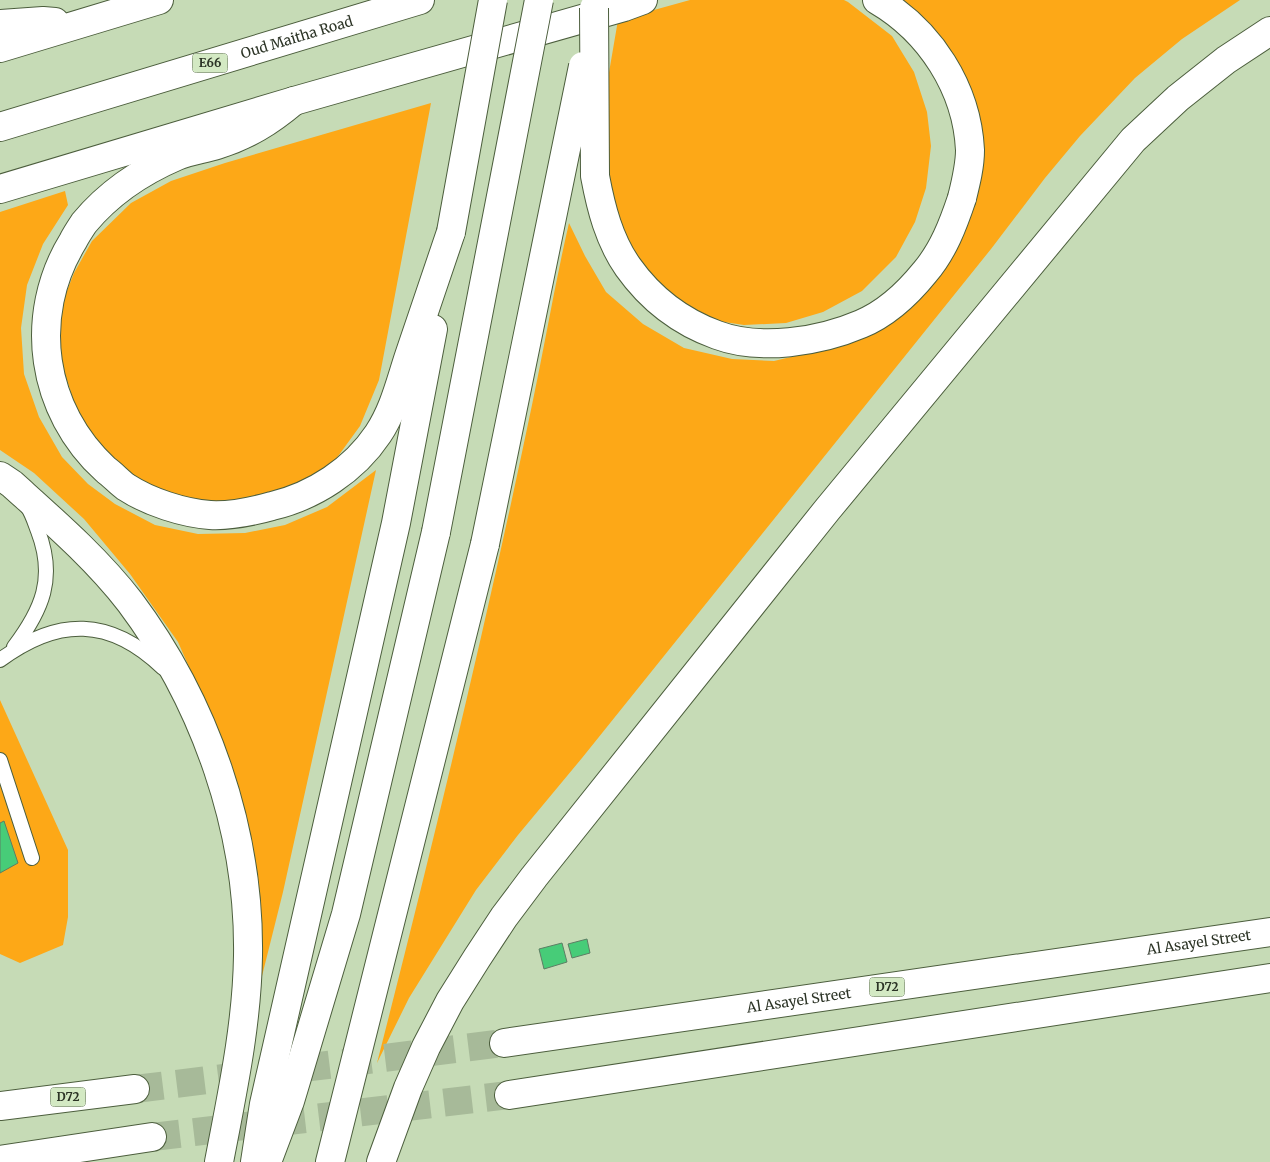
<svg xmlns="http://www.w3.org/2000/svg" width="1270" height="1162" font-family="Merriweather,serif">
	<rect width="100%" height="100%" fill="#c6dbb6"/>
	<path fill="#fda817" d="M690,0H844L848,2L892,36L914,72L927,112L931,146L926,188L915,222L896,257L862,291L823,312L786,323L744,325L711,320L681,308L623,257L600,125L618,20Z
		M897,0H1240L1182,39L1135,78L1080,136L1045,178L991,249L582,758L518,835L476,890L409,998L377,1063C433,844 486,626 532,405C545,344 555,283 569,223L585,256L606,292L643,324L684,348L732,359L774,361L816,351L859,332L951,227L964,131Z
		M431,103L379,380L360,426L336,459L295,488L252,502L210,505L164,492L126,473L97,443L77,412L62,364L59,311L74,273L92,241L131,203L171,181L225,163Z
		M65,191L68,205L43,244L27,285L21,328L24,374L39,417L62,457L88,484L115,504L155,525L198,534L245,533L285,525L327,507L376,470L283,892L262,976L257,888L222,742L178,642L130,574L84,519L34,473L0,450V212Z
		M0,700L68,850V917L63,945L20,963L0,954Z"/>
	<path fill="#47cc78" stroke="#5c7e64" d="M4,821L18,863L0,873V823Z
		M587,939L590,953L572,958L568,944Z
		M562,943L567,962L544,969L539,949Z"/>
	<g fill="none" stroke-linecap="round" stroke-linejoin="round">
		<path stroke="#a7ba99" stroke-width="28" stroke-dasharray="28 14" stroke-linecap="butt" d="M135,1089L504,1043
			M152,1137L509,1095"/>
		<defs>
			<path id="lane" d="M14,647C42,610 56,578 38,531C35,523 32,513 27,506
				M0,660C58,617 110,617 163,668
				M0,760L32,858"/>
			<g id="primary">
				<path id="s1" d="M504,1043L1270,932"/>
				<path d="M509,1095L1270,978"/>
				<path d="M0,1106L135,1089"/>
				<path d="M0,1160L152,1137"/>
			</g>
			<g id="highway">
				<path d="M877,0C930,31 967,88 970,150C970,166 966,182 962,198"/>
				<path d="M0,24L43,21L55,22"/>
				<path d="M0,48L159,0"/>
				<path d="M294,101C269,122 248,135 217,145C204,149 189,151 177,156C142,171 108,194 84,223C80,229 76,235 73,241C27,316 41,411 106,470C113,475 119,482 126,487C149,502 183,513 210,515C228,516 254,511 272,506C314,496 354,470 378,434C394,410 400,383 409,356C423,315 437,273 451,232"/>
				<path id="s2" d="M0,127L420,0"/>
				<path d="M0,189L294,101L624,7L643,0"/>
				<path d="M0,476L12,484C53,521 96,558 130,602C205,702 250,830 248,956C247,1025 232,1094 219,1162"/>
				<path d="M255,1162L264,1104L396,523L433,329"/>
				<path d="M267,1162L290,1101L346,914L436,532"/>
				<path d="M330,1162L485,544"/>
				<path d="M381,1162L408,1088L426,1047L450,1001L477,958L504,917L534,877L827,510L1133,140L1178,98L1226,60L1270,31"/>
			</g>
		</defs>
		<use href="#lane" stroke="#4c5e3d" stroke-width="16"/>
		<use href="#primary" stroke="#4c5e3d" stroke-width="30"/>
		<use href="#highway" stroke="#4c5e3d" stroke-width="30"/>
		<use href="#lane" stroke="#fff" stroke-width="14"/>
		<use href="#primary" stroke="#fff" stroke-width="28"/>
		<use href="#highway" stroke="#fff" stroke-width="28"/>
		<defs>
			<path id="highway-bridge" d="M594,8L595,176C601,208 609,240 628,267C650,298 681,322 717,335C760,351 819,342 861,324C885,314 908,293 925,272C943,251 953,225 962,198
				M451,232L493,0
				M436,532L539,0
				M485,544L583,66"/>
		</defs>
		<use href="#highway-bridge" stroke="#4c5e3d" stroke-width="30" stroke-linecap="butt"/>
		<use href="#highway-bridge" stroke="#fff" stroke-width="28"/>
	</g>
	<g text-anchor="middle" stroke-width="4.5" stroke-linejoin="round" paint-order="stroke">
		<g fill="#d3e9c3" stroke="#5e6a55" stroke-width="1">
			<rect x="192.5" y="53.5" width="35" height="19" rx="4"/>
			<rect x="869.5" y="977.5" width="35" height="19" rx="4"/>
			<rect x="50.5" y="1087.5" width="35" height="19" rx="4"/>
		</g>
		<g font-size="12" font-weight="bold" fill="#2c3426">
			<text x="210" y="67">E66</text>
			<text x="887" y="991">D72</text>
			<text x="68" y="1101">D72</text>
		</g>
		<g font-size="14" fill="#2c3426" stroke="#d3e9c3">
			<text dy="5" stroke="none"><textPath href="#s2" startOffset="310">Oud Maitha Road</textPath></text>
			<text dy="5" stroke="none"><textPath href="#s1" startOffset="702">Al Asayel Street</textPath></text>
			<text dy="5" stroke="none"><textPath href="#s1" startOffset="298">Al Asayel Street</textPath></text>
		</g>
	</g>
</svg>
